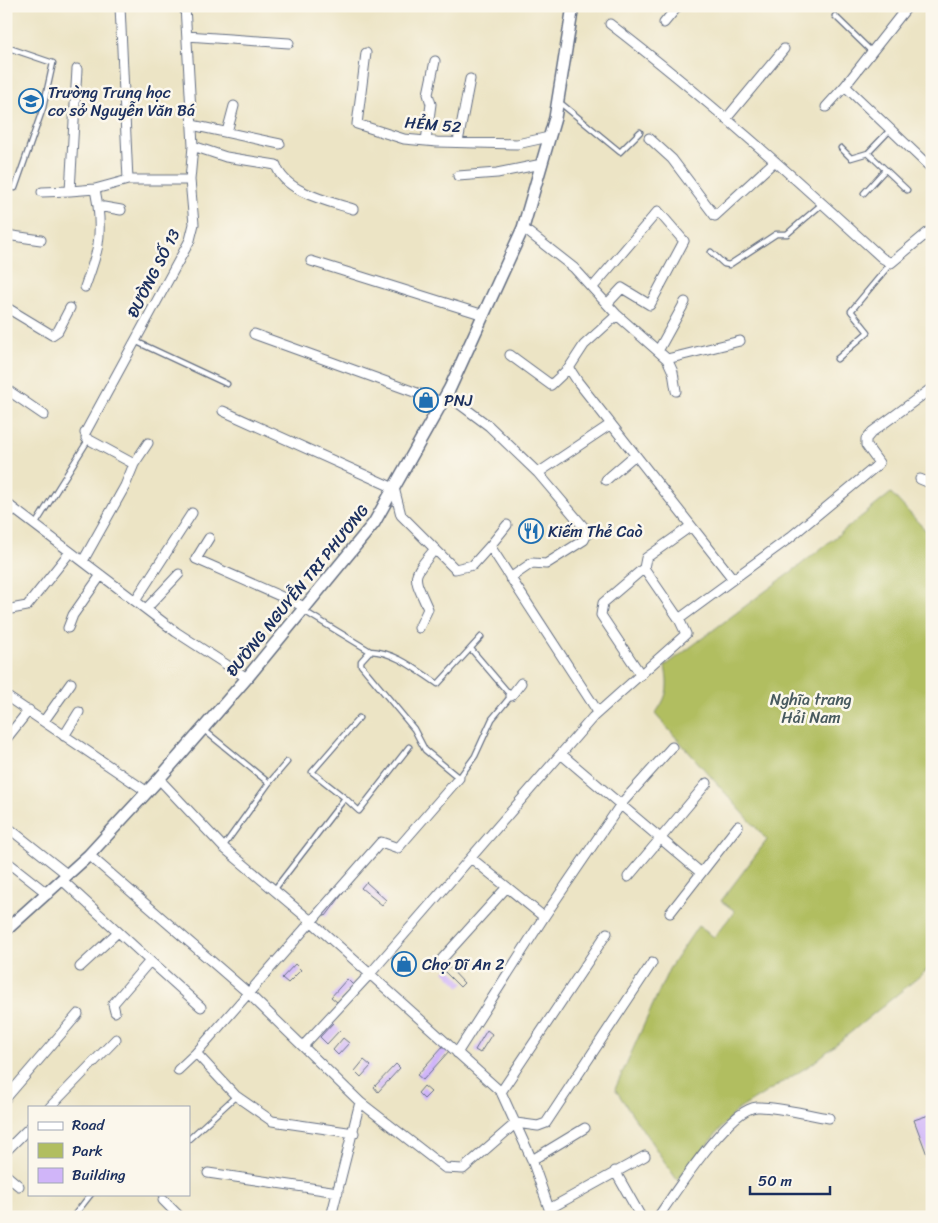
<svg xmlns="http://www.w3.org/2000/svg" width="938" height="1223" font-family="Sriracha,sans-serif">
	<rect width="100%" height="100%" fill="#fbf7ec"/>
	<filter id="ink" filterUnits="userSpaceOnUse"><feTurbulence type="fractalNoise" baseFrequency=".02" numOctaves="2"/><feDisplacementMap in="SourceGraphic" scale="10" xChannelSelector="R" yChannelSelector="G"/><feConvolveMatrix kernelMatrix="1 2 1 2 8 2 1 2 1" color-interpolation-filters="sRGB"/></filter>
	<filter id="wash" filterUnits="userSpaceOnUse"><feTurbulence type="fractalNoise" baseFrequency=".0096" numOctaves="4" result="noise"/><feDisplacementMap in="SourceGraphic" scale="20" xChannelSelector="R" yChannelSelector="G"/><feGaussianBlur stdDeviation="1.12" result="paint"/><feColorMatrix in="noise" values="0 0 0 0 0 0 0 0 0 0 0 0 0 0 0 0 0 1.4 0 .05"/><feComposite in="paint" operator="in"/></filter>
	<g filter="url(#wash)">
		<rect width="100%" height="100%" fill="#ece4c5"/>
		<path fill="#b1be60" stroke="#66765f" d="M891,493L932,537V966L812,1064L736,1111L677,1180L615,1089L669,969L698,926L714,937L735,911L721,901L767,840L655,714C668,696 669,688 665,666L799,566Z"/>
		<g id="blocks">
			<path fill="#d0b5f9" d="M366,882L386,900L382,905L361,888Z
				M342,884L347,888L326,916L320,912Z
				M295,964L301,970L288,983L282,978Z
				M449,967L464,983L460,987L444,971Z
				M347,979L353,985L337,1002L331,997Z
				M333,1023L340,1030L327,1044L320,1037Z
				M487,1030L492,1034L480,1053L475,1050Z
				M343,1038L349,1043L338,1055L333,1050Z
				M444,1045L450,1050L423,1080L417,1075Z
				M364,1060L371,1066L361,1077L355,1071Z
				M396,1064L400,1068L378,1092L374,1087Z
				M424,1086L431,1092L424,1099L418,1093Z
				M932,1114V1168L914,1120Z"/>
		</g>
	</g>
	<g filter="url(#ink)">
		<use href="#blocks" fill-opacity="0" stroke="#646e82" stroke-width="1"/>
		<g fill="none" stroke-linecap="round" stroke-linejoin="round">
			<defs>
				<path id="service" d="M835,16L872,52
					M6,47L53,63L43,108L15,188L6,186
					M558,101L620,152L640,132
					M891,129L868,153L907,190
					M841,148L851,158L868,153
					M864,193L885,170
					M711,252L724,264L729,265L776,234H787L822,204
					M135,341L227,384
					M837,359L868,332L851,311L891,263
					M35,525L87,442L86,439
					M304,611L370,651C396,652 418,671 438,684L481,637
					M370,651L361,661V665L414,729L425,750L459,778L475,756L492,719L511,696L471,649
					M204,730L269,783
					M345,798L312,772L359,718
					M223,847L269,783L287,762
					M274,890L345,798L359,811L409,747
					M189,1139L236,1096
					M73,1217L91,1194"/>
				<path id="minor" d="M120,6L128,180
					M908,6L845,86L932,169
					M664,23L678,6
					M610,24C705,97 794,177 882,258L891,263L932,229
					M187,36L289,43
					M366,53L357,124L404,139L437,142L517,144L549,137
					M77,69L70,191L95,189L128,180H190
					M826,107L845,86
					M726,119L784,49
					M192,125L280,144
					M227,132L234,106
					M649,138L672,159L715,216L775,161
					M426,141L431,104L428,94L435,61
					M458,142L470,79
					M193,146L226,157L276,165C284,192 328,201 353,209
					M458,176L497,173L542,164
					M95,189L98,206L121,210
					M42,192L70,191
					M523,228L574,268L617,315
					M6,235L41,240
					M311,261L484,315
					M85,287C97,253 102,242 98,206
					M593,287L658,211L684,241L650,305L622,288L607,304
					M9,309L52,335L58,331L70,308
					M254,334L442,402
					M658,351L685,302
					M510,355L551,385L569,368
					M667,359L673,372L676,391
					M6,389L44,415
					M446,394L489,426L538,473L588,532L584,540L546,564L532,563L510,578
					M223,411L394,488L401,515L455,569L473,565L490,546L598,712
					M85,433L190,240L194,224L190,180L193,146L185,6
					M134,464L148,443
					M538,473L611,424
					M920,479L932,484
					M606,480L635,455
					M6,503L176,632L247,678
					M209,538L196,559L305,607
					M490,546L507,525
					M83,561L125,486L134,464L86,438
					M733,579L578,382L569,368L584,345L617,315L667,359L740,341
					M135,601L192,513
					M11,609L27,606L70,552
					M146,609L179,574
					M679,619L788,539L874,468L879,463L866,445V439L872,432L932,388
					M68,628L73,615L101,575
					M419,628L428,609C413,574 410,579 435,549
					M641,675L601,615L603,603L644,568L646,558L691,526
					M6,696L146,791
					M511,696L521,683
					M44,721L71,683
					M64,736L79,712
					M6,739L29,710
					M561,754L700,872
					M159,779L223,847L312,922L501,1092L532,1160L552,1217
					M6,826L68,875
					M89,855L247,992L360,1102L445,1168L463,1169L516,1123L538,1126L546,1123L652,963
					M471,858L544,917L621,804L672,747
					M6,861L48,894
					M628,877L707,783
					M62,880L150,961L113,1004L115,1012
					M670,913L738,826
					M442,959L507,887
					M150,961L201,1007
					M80,967L118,932
					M303,1046L369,975L593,717L686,634L679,619L644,568
					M196,1053L381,842L398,848L459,778
					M457,1053L544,917
					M178,1070L196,1053L236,1096L272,1121L354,1133
					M501,1092L607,933
					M6,1098L78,1014
					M50,1107L116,1039
					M6,1151L29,1128
					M532,1160L585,1128
					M615,1171L641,1217
					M208,1173L338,1192
					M6,1175L19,1186
					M163,1200L180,1217
					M549,1209L645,1156
					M331,1217L360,1102
					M658,1217C675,1193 729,1108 757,1107C776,1106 809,1115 829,1118"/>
				<path id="secondary" d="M6,930L89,855L159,779L247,678L374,523L450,388L523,228L555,118L573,6"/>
			</defs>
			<use href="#service" stroke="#646e82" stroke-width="7"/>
			<use href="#minor" stroke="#646e82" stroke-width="11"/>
			<use href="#secondary" stroke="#646e82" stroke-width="14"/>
			<use href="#service" stroke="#fff" stroke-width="4.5"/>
			<use href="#minor" stroke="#fff" stroke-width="9"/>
			<use href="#secondary" stroke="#fff" stroke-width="11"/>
		</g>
	</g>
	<defs>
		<symbol id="school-ring" viewBox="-11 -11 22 22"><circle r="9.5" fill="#fbf7ec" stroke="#1f6fb2" stroke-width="1.5"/><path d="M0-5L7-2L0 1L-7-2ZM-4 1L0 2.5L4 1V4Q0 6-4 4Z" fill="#1f6fb2"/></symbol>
		<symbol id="shop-ring" viewBox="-11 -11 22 22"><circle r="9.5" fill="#fbf7ec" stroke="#1f6fb2" stroke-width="1.5"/><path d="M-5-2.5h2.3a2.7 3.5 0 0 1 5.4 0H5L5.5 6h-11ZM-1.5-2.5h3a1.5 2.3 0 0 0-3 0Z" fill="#1f6fb2"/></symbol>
		<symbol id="restaurant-ring" viewBox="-11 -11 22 22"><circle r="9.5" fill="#fbf7ec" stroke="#1f6fb2" stroke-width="1.5"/><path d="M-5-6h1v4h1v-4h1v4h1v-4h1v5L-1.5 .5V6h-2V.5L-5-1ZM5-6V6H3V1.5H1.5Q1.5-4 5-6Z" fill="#1f6fb2"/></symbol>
	</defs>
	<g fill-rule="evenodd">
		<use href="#school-ring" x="17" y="87" width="28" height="28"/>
		<use href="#shop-ring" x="412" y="386" width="28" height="28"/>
		<use href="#restaurant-ring" x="517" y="517" width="28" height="28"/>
		<use href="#shop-ring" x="390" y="950" width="28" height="28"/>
	</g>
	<g text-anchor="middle" stroke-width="5" stroke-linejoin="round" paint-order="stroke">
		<g font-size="16" fill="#1b2f5e" stroke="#fbf7ec" text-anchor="start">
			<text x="48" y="98">Trường Trung học<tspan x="48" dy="18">cơ sở Nguyễn Văn Bá</tspan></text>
			<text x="444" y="406">PNJ</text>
			<text x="548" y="537">Kiếm Thẻ Caò</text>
			<text x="422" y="970">Chợ Dĩ An 2</text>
		</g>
		<g font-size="16" fill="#1b2f5e" stroke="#fbf7ec">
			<text transform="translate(433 124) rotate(5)" y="6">HẺM 52</text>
			<text transform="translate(153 273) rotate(-63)" y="6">ĐƯỜNG SỐ 13</text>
			<text transform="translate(297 590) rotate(-51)" y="6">ĐƯỜNG NGUYỄN TRI PHƯƠNG</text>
		</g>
		<g font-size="16" fill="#485a5f" stroke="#fbf7ec">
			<text x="811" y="705">Nghĩa trang<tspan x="811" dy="18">Hải Nam</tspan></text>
		</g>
	</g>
	<rect width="938" height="1223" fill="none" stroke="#fbf7ec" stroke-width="25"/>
	<rect x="28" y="1106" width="162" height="90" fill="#fbf7ec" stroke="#a1a7b3"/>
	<rect x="38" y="1122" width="25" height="8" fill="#ffffff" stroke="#a1a7b3"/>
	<text x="72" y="1130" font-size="15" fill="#1b2f5e">Road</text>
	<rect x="38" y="1143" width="25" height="15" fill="#b1be60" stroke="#a1a7b3"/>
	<text x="72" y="1156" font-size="15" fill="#1b2f5e">Park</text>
	<rect x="38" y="1168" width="25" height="15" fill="#d0b5f9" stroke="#a1a7b3"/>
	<text x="72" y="1180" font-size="15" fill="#1b2f5e">Building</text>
	<path d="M750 1186v8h80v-8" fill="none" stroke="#1b2f5e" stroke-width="2.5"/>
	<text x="758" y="1186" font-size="15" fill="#1b2f5e" stroke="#fbf7ec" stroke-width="4" paint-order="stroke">50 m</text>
</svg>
